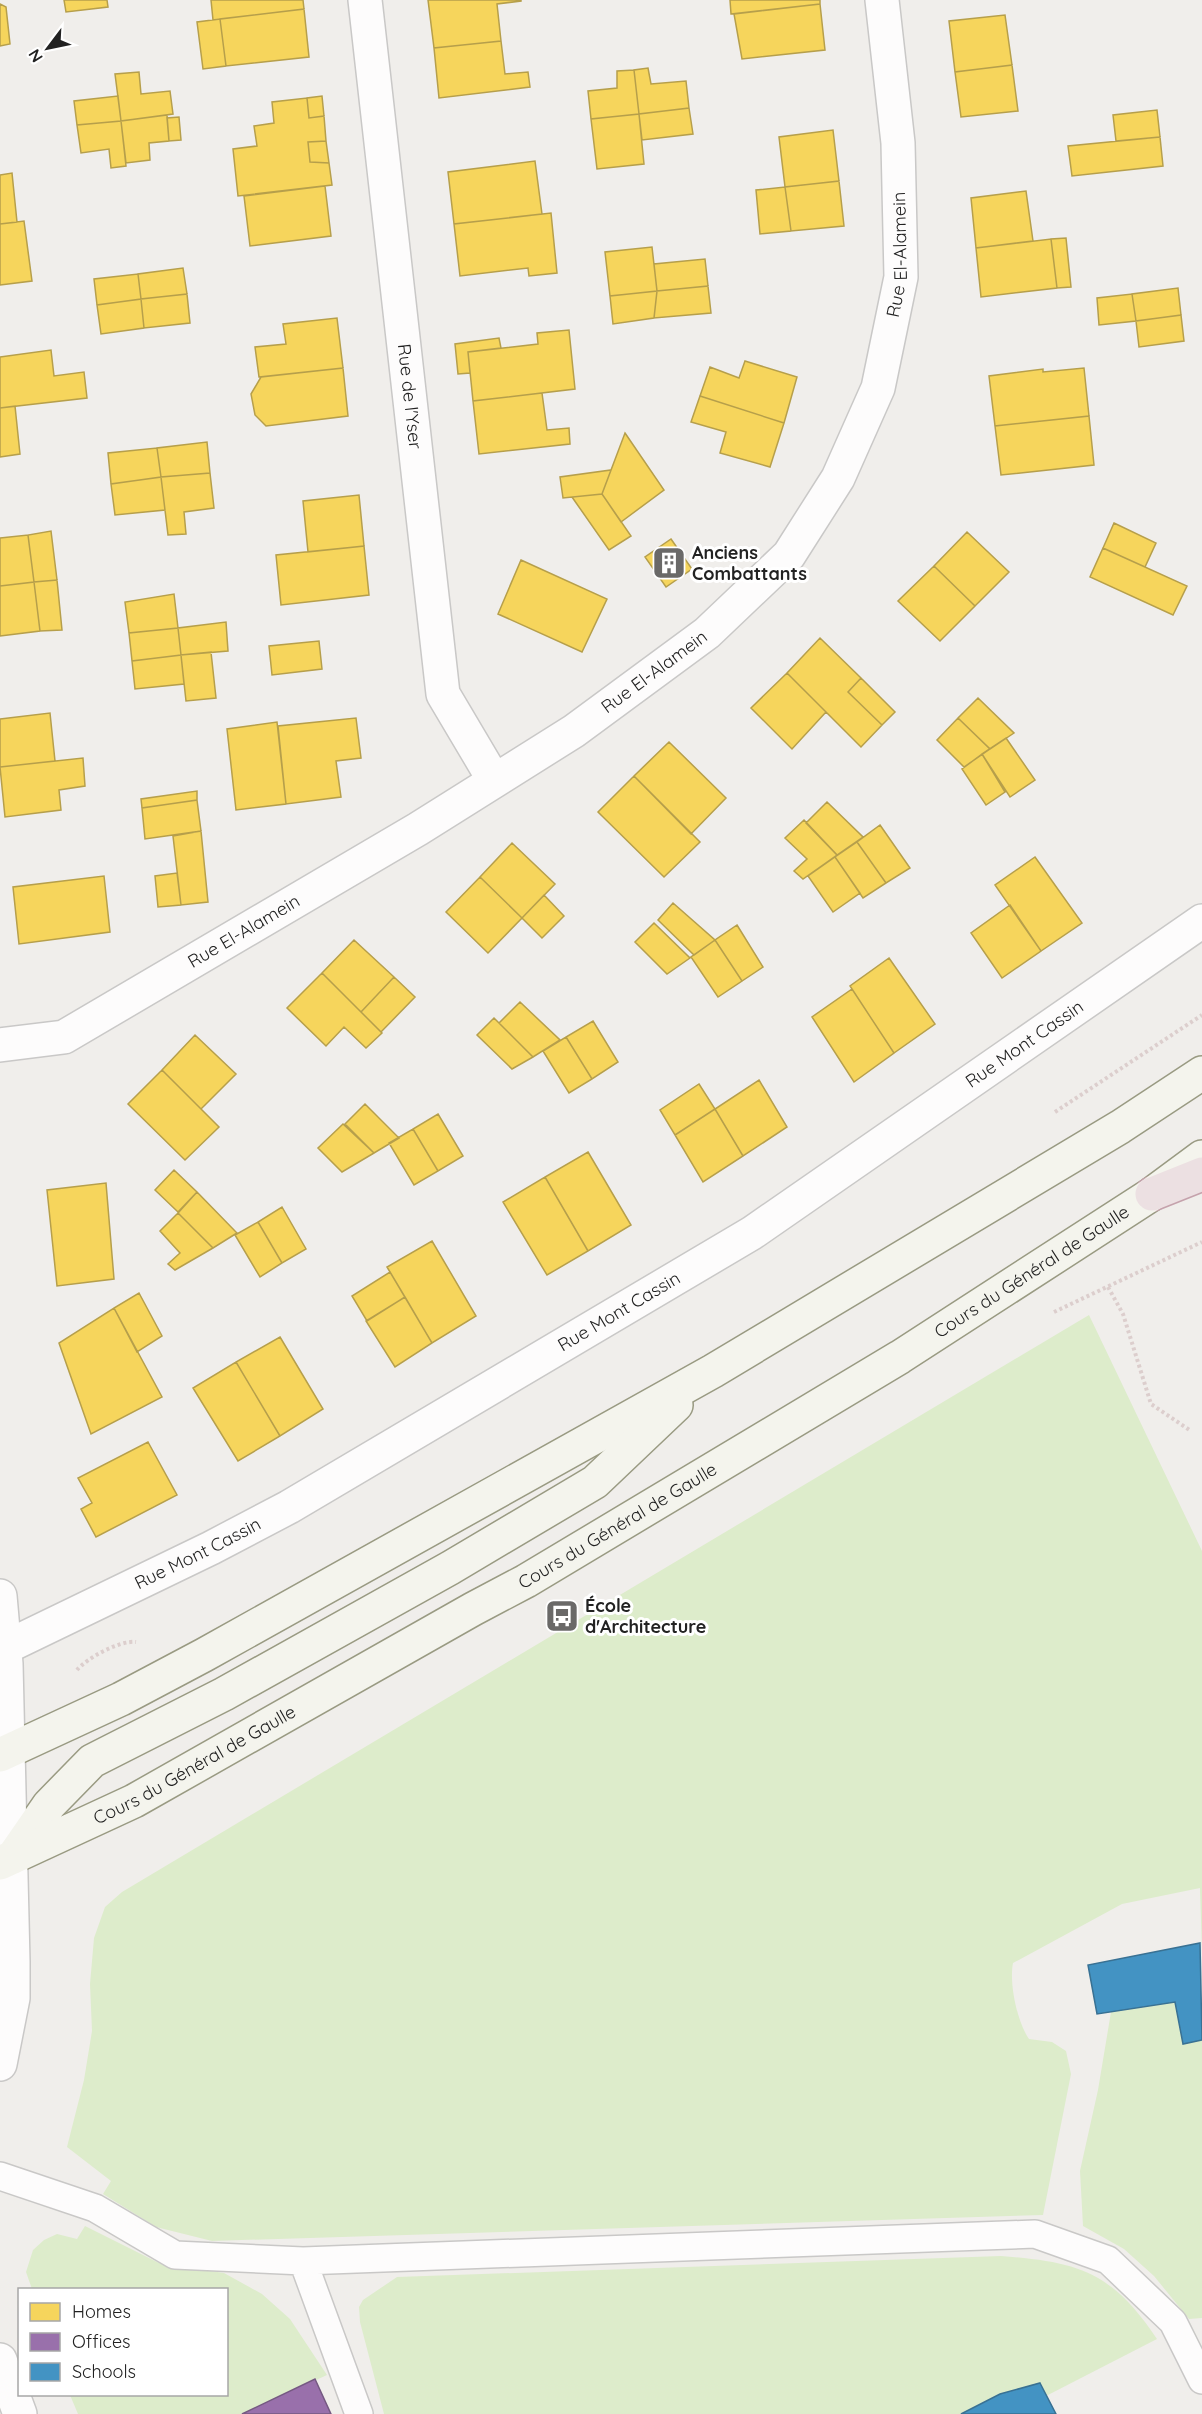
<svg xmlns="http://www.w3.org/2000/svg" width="1202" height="2414" font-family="Quicksand,sans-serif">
	<rect width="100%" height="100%" fill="#f0eeeb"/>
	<path fill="#ddeccb" d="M1089,1315L1202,1551V1951L1200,1888L1122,1904L1013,1963C1009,1983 1017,2022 1029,2039L1052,2042L1066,2051L1071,2074L1043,2215L212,2241L156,2227L103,2194L111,2181L67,2147L84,2080L92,2031L90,1984L94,1938L105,1907L122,1892Z
		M1175,2002L1183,2043L1202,2040V2318L1189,2319L1154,2276L1124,2249L1083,2226L1080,2171L1098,2090L1111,2012Z
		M85,2226L159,2263L224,2273L262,2294L290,2319L327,2375L242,2414H78L70,2395L226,2394V2290L32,2289L26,2272L33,2250L44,2240L57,2234L77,2239Z
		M1001,2256C1080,2262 1112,2272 1157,2339L1046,2396L1040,2383L1000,2394L961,2414H384L360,2322L359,2307L363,2300L397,2277Z"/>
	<path fill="#f6d55c" stroke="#b69f4b" stroke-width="1.5" d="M64,0H107L108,7L66,12Z
		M211,0H303L304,9L213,20Z
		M428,0H521V1L497,4L501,41L434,48Z
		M730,0H820V4L731,14Z
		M0,4L6,7L10,44L0,46Z
		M820,4L825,50L742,59L734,14Z
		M304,9L309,57L226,66L220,19Z
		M1005,15L1012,65L955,72L949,21Z
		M220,19L226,66L203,69L197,22Z
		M501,41L505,74L528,72L530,87L439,98L434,48Z
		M1012,65L1018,111L961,117L955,72Z
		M648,68L651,84L686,81L689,108L639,114L634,70Z
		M634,70L639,114L591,119L588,91L617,88V71Z
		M139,72L141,94L170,91L173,114L121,121L115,74Z
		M118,96L121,121L77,125L74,101Z
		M322,96L324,116L309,118L307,98Z
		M307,98L309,118L324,116L326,141L308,142L310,162L329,163L332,185L238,196L233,149L257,146L254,126L274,123L272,102Z
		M689,108L693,134L642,140L639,114Z
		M1157,110L1160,137L1116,141L1113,115Z
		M639,114L644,164L597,169L591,119Z
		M167,115L169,141L149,143L150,160L126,163L121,121Z
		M179,117L181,140L169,141L167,118Z
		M121,121L126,166L111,168L109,149L81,153L77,125Z
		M833,130L839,181L785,187L779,137Z
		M1160,137L1163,166L1072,176L1068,146Z
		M326,141L329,163L310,162L308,142Z
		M535,161L542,214L454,224L448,172Z
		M12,173L17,222L0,224V175Z
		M839,181L844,226L791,231L785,187Z
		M325,186L331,236L250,246L244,196Z
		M785,187L791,231L760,234L756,190Z
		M1026,191L1033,241L976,248L971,198Z
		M551,213L557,273L529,276L528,268L460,276L454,224Z
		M24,221L32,281L0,285V224Z
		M1066,238L1071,287L1057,288L1051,239Z
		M1051,239L1057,288L981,297L976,248Z
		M652,247L657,291L610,296L605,252Z
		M705,259L708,286L657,291L654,264Z
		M183,268L187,294L141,299L138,274Z
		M138,274L141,299L97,305L94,279Z
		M708,286L711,313L654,318L657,291Z
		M1178,288L1181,315L1136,321L1132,294Z
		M657,291L654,318L613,324L610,296Z
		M187,294L190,323L144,328L141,299Z
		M1132,294L1136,321L1099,325L1097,298Z
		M141,299L144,328L101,334L97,305Z
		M1181,315L1184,341L1139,347L1136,321Z
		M337,318L343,368L259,377L255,347L286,344L283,324Z
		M569,330L575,389L473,401L468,352L538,344L537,333Z
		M499,338L501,348L468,352L470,373L458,374L455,344Z
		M51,350L54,376L84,372L87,398L0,408V357Z
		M745,361L797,377L784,423L700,396L710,367L739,378Z
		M343,368L348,416L266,426L255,415L251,394L261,377Z
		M1084,368L1089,416L995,426L989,376L1043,369V372Z
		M542,393L547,430L569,428L570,444L479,454L473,401Z
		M700,396L784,423L770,467L720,453L726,432L691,422Z
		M15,406L20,454L0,457V408Z
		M1089,416L1094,465L1001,475L995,426Z
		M625,433L664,490L621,522L602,494Z
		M207,442L210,473L161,477L157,448Z
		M157,448L161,477L111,484L108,453Z
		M611,470L602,494L563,498L560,477Z
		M210,473L214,508L184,512L186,534L168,535L161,477Z
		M161,477L165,510L115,515L111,484Z
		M602,494L631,536L609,550L572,497Z
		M359,495L364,546L308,552L303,501Z
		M1114,523L1156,543L1145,567L1103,548Z
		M51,531L57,580L34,582L28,535Z
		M967,532L1009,572L975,606L934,566Z
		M28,535L34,582L0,586V538Z
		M671,539L692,569L666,587L645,557Z
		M364,546L369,595L281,605L276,555Z
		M1103,548L1187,586L1173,615L1090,577Z
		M521,560L607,599L582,652L498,614Z
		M934,566L975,606L940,641L898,601Z
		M57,580L62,630L40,631L34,582Z
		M34,582L40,631L0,636V586Z
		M174,594L178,628L129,633L125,602Z
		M226,622L228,651L181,655L178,628Z
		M178,628L181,655L132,661L129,633Z
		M820,638L861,678L848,692L882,725L861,747L787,673Z
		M319,641L322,669L272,675L269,646Z
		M211,652L216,698L186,701L181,655Z
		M181,655L184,684L135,689L132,661Z
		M787,673L826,712L792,749L751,708Z
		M861,678L895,712L882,725L848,692Z
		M978,698L1014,733L990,749L958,718Z
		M50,713L55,761L0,767V719Z
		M356,718L361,758L336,761L341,797L286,804L278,726Z
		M958,718L990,749L964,767L937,740Z
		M277,722L286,804L236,810L227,729Z
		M1006,738L1035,780L1010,797L982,754Z
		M669,742L726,798L691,834L634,776Z
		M982,754L1005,792L986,805L962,769Z
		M83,758L85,786L59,790L61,810L5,817L0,767Z
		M634,776L700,842L664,877L598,812Z
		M197,791V800L142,808L141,799Z
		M197,800L201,831L145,839L142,808Z
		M827,802L863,837L837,855L806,823Z
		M804,820L837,855L803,879L794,871L807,859L785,838Z
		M880,825L910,868L886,883L857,842Z
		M201,831L208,902L181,905L173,836Z
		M857,842L886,883L863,898L835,857Z
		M512,843L555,884L522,918L480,877Z
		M835,857L860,893L833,912L808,876Z
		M1035,857L1082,923L1041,951L995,885Z
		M177,873L181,905L158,907L155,876Z
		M104,876L110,932L19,944L13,887Z
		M480,877L522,918L488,953L446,912Z
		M544,895L564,916L542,938L522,918Z
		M673,903L715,940L694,955L658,920Z
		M1010,905L1041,951L1002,978L971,933Z
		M654,923L690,958L667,974L635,942Z
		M737,925L763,967L742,981L715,940Z
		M354,940L394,977L361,1012L322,973Z
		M715,940L742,981L718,997L691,957Z
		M889,958L935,1024L894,1053L850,986Z
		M322,973L382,1033L366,1048L344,1027L326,1046L287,1008Z
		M394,977L415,997L381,1032L361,1012Z
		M852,989L894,1053L854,1082L812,1017Z
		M520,1002L560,1040L533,1057L499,1023Z
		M494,1018L533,1057L512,1069L477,1035Z
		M593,1021L618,1062L592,1079L566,1037Z
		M195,1035L236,1074L201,1109L162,1070Z
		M566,1037L592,1079L569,1093L543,1051Z
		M162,1070L219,1127L185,1160L128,1104Z
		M759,1080L787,1127L743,1156L715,1109Z
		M699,1084L715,1109L675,1135L660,1110Z
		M365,1104L399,1138L374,1153L345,1124Z
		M715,1109L743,1156L703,1182L675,1135Z
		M438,1114L463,1156L438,1171L413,1129Z
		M343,1124L374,1153L342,1172L318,1148Z
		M413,1129L438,1171L414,1185L389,1143Z
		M588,1152L631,1225L588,1251L545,1177Z
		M174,1170L197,1192L178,1212L155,1190Z
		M545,1177L588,1251L547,1275L503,1202Z
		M106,1183L114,1279L57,1286L47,1190Z
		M197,1192L237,1233L213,1248L178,1213Z
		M282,1207L306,1249L282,1263L258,1222Z
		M178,1213L213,1248L175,1270L168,1264L180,1253L160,1231Z
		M258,1222L282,1263L260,1277L235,1235Z
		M432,1241L476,1316L432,1343L387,1267Z
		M390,1272L405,1297L367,1321L352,1296Z
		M139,1293L162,1336L137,1352L114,1308Z
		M405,1297L432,1343L395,1367L366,1321Z
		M114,1308L162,1397L91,1434L59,1343Z
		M280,1337L323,1409L280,1436L236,1362Z
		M236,1362L280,1436L238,1461L193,1388Z
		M148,1442L177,1495L96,1537L81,1509L92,1503L78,1478Z"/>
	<path fill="#9970ab" stroke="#755982" stroke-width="1.5" d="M315,2379L331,2414H242Z"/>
	<path fill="#4393c3" stroke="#397193" stroke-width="1.5" d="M1200,1943L1202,2040L1183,2044L1175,2002L1097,2014L1088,1965Z
		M1040,2383L1056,2414H961L1000,2394Z"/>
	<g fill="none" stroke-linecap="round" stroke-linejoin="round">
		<defs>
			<path id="service" d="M0,2176L95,2208L175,2255L303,2261L1035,2234L1108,2260L1173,2322L1202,2380
				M303,2261L359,2414"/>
			<g id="minor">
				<path id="s1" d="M365,0L443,694L494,780"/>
				<path id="s2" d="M0,1045L64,1037L418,829L574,731L707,633L789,555L838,478L878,388L901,277L898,143L882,0"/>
				<path id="s3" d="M0,1650L211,1548L289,1507L752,1233L1202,921"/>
			</g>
			<path id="tertiary" d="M0,1596L6,1664L13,1962V1998L0,2064
				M0,2360L20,2414"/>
			<g id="secondary">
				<path d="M0,1755L121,1699L204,1655L713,1371L1120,1127L1202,1073"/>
				<path d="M13,1857L49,1805L92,1761L224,1694L450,1568L595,1482L676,1405"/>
				<path id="s4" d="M0,1863L134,1801L473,1609L526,1581L900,1357L1152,1194L1202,1157"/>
			</g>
			<path id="motorway" d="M1152,1194L1202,1174"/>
		</defs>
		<use href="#service" stroke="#c9c8c7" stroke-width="30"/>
		<use href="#minor" stroke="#c9c8c7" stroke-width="36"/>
		<use href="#tertiary" stroke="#c9c8c7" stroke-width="36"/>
		<use href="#secondary" stroke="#999a82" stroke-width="36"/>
		<use href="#motorway" stroke="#c5a2ac" stroke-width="36"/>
		<path stroke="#dccecd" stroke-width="4" stroke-dasharray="3 3" stroke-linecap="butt" d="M1055,1112L1202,1015
			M1108,1287L1123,1314L1151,1404L1191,1431
			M1054,1312L1202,1242
			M77,1670C87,1658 120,1640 136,1642"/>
		<use href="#service" stroke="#fdfcfc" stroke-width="27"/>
		<use href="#minor" stroke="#fdfcfc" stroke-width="33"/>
		<use href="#tertiary" stroke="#fdfcfc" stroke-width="33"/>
		<use href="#secondary" stroke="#f4f4ed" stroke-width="33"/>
		<use href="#motorway" stroke="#ece0e2" stroke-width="33"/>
	</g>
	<defs>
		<symbol id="building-square" viewBox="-11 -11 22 22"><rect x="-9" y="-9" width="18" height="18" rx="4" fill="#6a6968" stroke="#fff"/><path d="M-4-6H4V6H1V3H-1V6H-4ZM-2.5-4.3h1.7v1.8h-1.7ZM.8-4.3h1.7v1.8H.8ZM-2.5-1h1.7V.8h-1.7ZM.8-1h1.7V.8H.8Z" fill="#fff"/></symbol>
		<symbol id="bus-square" viewBox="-11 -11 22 22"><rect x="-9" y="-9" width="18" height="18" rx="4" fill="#6a6968" stroke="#fff"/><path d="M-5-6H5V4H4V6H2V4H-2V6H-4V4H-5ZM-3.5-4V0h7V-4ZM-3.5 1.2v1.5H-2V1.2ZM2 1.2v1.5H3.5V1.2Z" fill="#fff"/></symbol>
	</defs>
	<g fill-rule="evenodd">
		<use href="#building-square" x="650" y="544" width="38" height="38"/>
		<use href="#bus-square" x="543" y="1597" width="38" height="38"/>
	</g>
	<g text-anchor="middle" stroke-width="6" stroke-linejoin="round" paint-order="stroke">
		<g font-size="18" fill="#222" stroke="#fff">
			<text dy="6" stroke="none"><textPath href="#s2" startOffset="1263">Rue El-Alamein</textPath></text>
			<text dy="6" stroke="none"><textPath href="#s1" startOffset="399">Rue de l'Yser</textPath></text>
			<text dy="6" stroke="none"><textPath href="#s2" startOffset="759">Rue El-Alamein</textPath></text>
			<text dy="6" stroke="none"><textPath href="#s2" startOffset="273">Rue El-Alamein</textPath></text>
			<text dy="6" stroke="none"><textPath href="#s3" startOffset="1192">Rue Mont Cassin</textPath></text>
			<text dy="6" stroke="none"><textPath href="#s4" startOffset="1190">Cours du Général de Gaulle</textPath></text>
			<text dy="6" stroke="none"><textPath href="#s3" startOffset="706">Rue Mont Cassin</textPath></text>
			<text dy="6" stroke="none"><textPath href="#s4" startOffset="704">Cours du Général de Gaulle</textPath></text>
			<text dy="6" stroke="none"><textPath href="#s3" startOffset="220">Rue Mont Cassin</textPath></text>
			<text dy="6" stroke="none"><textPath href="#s4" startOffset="218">Cours du Général de Gaulle</textPath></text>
		</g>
		<g font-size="18" font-weight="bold" fill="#222" stroke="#fff" text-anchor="start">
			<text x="692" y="559">Anciens<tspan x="692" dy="21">Combattants</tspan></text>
			<text x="585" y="1612">École<tspan x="585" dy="21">d'Architecture</tspan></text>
		</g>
	</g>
	<rect x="18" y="2288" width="210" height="108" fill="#ffffff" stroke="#a7a7a7" stroke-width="1.5"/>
	<rect x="30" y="2303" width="30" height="18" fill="#f6d55c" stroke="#a7a7a7" stroke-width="1.5"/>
	<text x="72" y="2318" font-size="18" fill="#222222">Homes</text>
	<rect x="30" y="2333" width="30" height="18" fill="#9970ab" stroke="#a7a7a7" stroke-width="1.5"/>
	<text x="72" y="2348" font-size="18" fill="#222222">Offices</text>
	<rect x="30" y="2363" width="30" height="18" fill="#4393c3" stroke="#a7a7a7" stroke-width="1.5"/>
	<text x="72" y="2378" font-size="18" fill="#222222">Schools</text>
	<g transform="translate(48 48) rotate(238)" stroke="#ffffff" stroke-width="4.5" paint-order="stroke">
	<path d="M0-4.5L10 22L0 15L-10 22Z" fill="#222222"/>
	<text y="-9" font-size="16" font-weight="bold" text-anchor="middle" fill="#222222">N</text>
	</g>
</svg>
